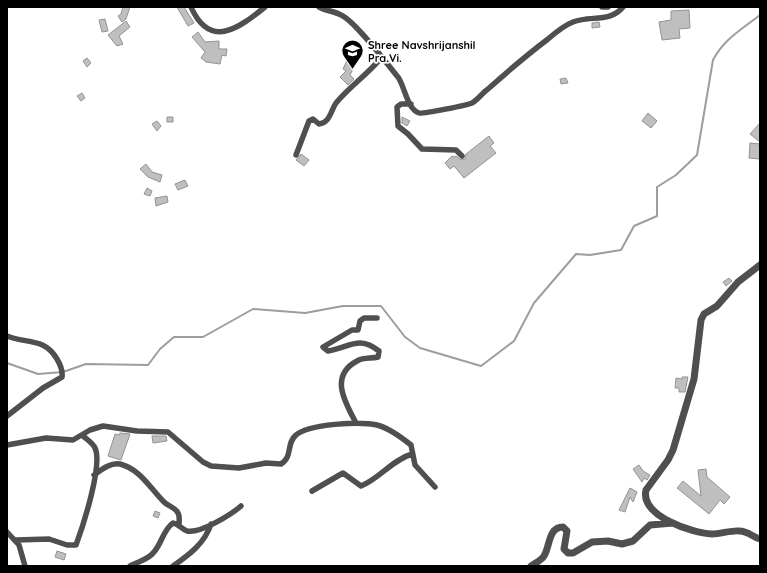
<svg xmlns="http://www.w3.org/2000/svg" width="767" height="573" font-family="Quicksand,sans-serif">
	<rect width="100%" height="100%" fill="#fff"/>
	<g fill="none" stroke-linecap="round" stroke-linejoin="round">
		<path stroke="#9d9d9d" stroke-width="2" d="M7,363L38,374L63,372L86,364L148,365L160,349L174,337H203L253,309L305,313L343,306H381L405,337L420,348L481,366L514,341L534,303L576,254L590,255L621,250L634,226L657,216V187L676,175L697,155L713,60C724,39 741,30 760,15"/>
	</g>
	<path fill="#bfbfbf" stroke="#939393" d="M123,7H130L126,19L122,22L118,16L121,14Z
		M177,7H184L194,23L188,26Z
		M689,10L690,28L679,29L680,38L662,40L659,22L671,20V11Z
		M105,19L108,31L102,32L99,20Z
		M126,21L130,27L119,36L123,44L117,46L108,35Z
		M599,22L600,27L592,28V23Z
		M198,32L205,42L219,41V49H227L226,56L222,55L220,64L206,62L201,58L205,52L192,37Z
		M352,49L361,53L350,75L354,79L348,85L340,77L346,71L343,69Z
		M87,58L91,63L87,67L83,61Z
		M566,78L568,83L561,84L560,79Z
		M82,93L85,98L81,101L77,96Z
		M648,113L657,121L651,128L642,121Z
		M167,117H173V122H167Z
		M402,117L410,121L407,126L402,123Z
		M157,121L161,126L157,131L152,124Z
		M760,123V142L750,134Z
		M489,136L494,143L490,146L496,153L464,178L454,166L450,169L445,163L452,156L454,157L456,156L461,160L465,159L466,154Z
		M750,143L760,144V159L749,158Z
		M301,154L309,160L304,166L296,160Z
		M146,164L152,172L162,175L160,182L148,177L140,169Z
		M185,180L188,186L178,190L175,184Z
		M147,188L152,191L150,196L144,194Z
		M167,196L168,202L156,206L155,198Z
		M729,278L732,281L726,286L723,282Z
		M682,377H688L685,392H679V388H675L676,378L682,379Z
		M120,433L130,434L121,460L108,456L115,434L119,435Z
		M152,436H166L167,441L153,443Z
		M639,465L643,471L650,475L647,480L644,478L642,482L633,469Z
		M706,469L707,477L730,497L724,504L720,500L709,514L677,488L683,481L701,496L698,470Z
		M630,488L637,492L633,502L630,497L625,512L619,510Z
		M155,511L160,513L158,518L153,516Z
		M57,551L66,554L64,560L55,557Z"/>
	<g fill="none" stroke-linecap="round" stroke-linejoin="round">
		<path stroke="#4f4f4f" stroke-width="5.5" d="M191,7C210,50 239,28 265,7
			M319,7C326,11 334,11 341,15C354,20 388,65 398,77C405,87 407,109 419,113C422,114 469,105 472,103C478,100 482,93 488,89C507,72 527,55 548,39C555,33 565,25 573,22C591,15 610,23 623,7
			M602,7H608
			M411,104H401L397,107L398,126L408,134L422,149L456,150L462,156
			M296,155L309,121L313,119L319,124C330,123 331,110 336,103C349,87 368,74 381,58
			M7,336C26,344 44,337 57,359C60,364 63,370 62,377L43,388L7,416
			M356,423C345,402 329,376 357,361C364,357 371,359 378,357L379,351C359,335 350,347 328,351L323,347L352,330H358L360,321L364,318H377
			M7,445L46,438L73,440L90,430L103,426L137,431L168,432L203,462L211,466L239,468L266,463L281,464C293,457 286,443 296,435C309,424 360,421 377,425C389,428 401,437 411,445L415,465L435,487
			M94,475C101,470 111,462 120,464C140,469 150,488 164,502C168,506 175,507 178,513C180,516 179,521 179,525
			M312,491L343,473L361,486C380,478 392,460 412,454
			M7,532L19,545L25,566
			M16,540L49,539L67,545H76C83,526 103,465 95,448C93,443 86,439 82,435
			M130,566C139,561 148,560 154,552C162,543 163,530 173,523C179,524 181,529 187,531C200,534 232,514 241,506
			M173,566C189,555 205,543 211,524"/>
		<path stroke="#4f4f4f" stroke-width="7" d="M760,265L738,282L717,306L704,314L701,320L694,379L673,450L668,460L646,490C640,516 692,533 712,534C721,534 731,530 740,531C747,531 753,537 760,539
			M531,566C535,563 542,560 544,556C550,547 548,527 563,527L567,531L564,549L568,553H573L592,542L608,541L622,544L633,541L650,525L673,523"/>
	</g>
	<defs>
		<symbol id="school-pin" viewBox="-11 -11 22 30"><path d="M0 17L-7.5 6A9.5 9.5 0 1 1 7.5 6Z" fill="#000" stroke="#fff"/><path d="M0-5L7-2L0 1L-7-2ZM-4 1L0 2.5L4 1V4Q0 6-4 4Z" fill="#fff"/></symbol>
	</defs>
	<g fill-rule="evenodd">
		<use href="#school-pin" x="340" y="38" width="25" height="34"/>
	</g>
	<g text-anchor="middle" stroke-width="3.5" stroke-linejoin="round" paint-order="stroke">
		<g font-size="11" font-weight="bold" fill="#000" stroke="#fff" text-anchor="start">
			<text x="368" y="49">Shree Navshrijanshil<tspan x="368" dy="13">Pra.Vi.</tspan></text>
		</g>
	</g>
	<rect width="767" height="573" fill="none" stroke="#000000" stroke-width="16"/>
</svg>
